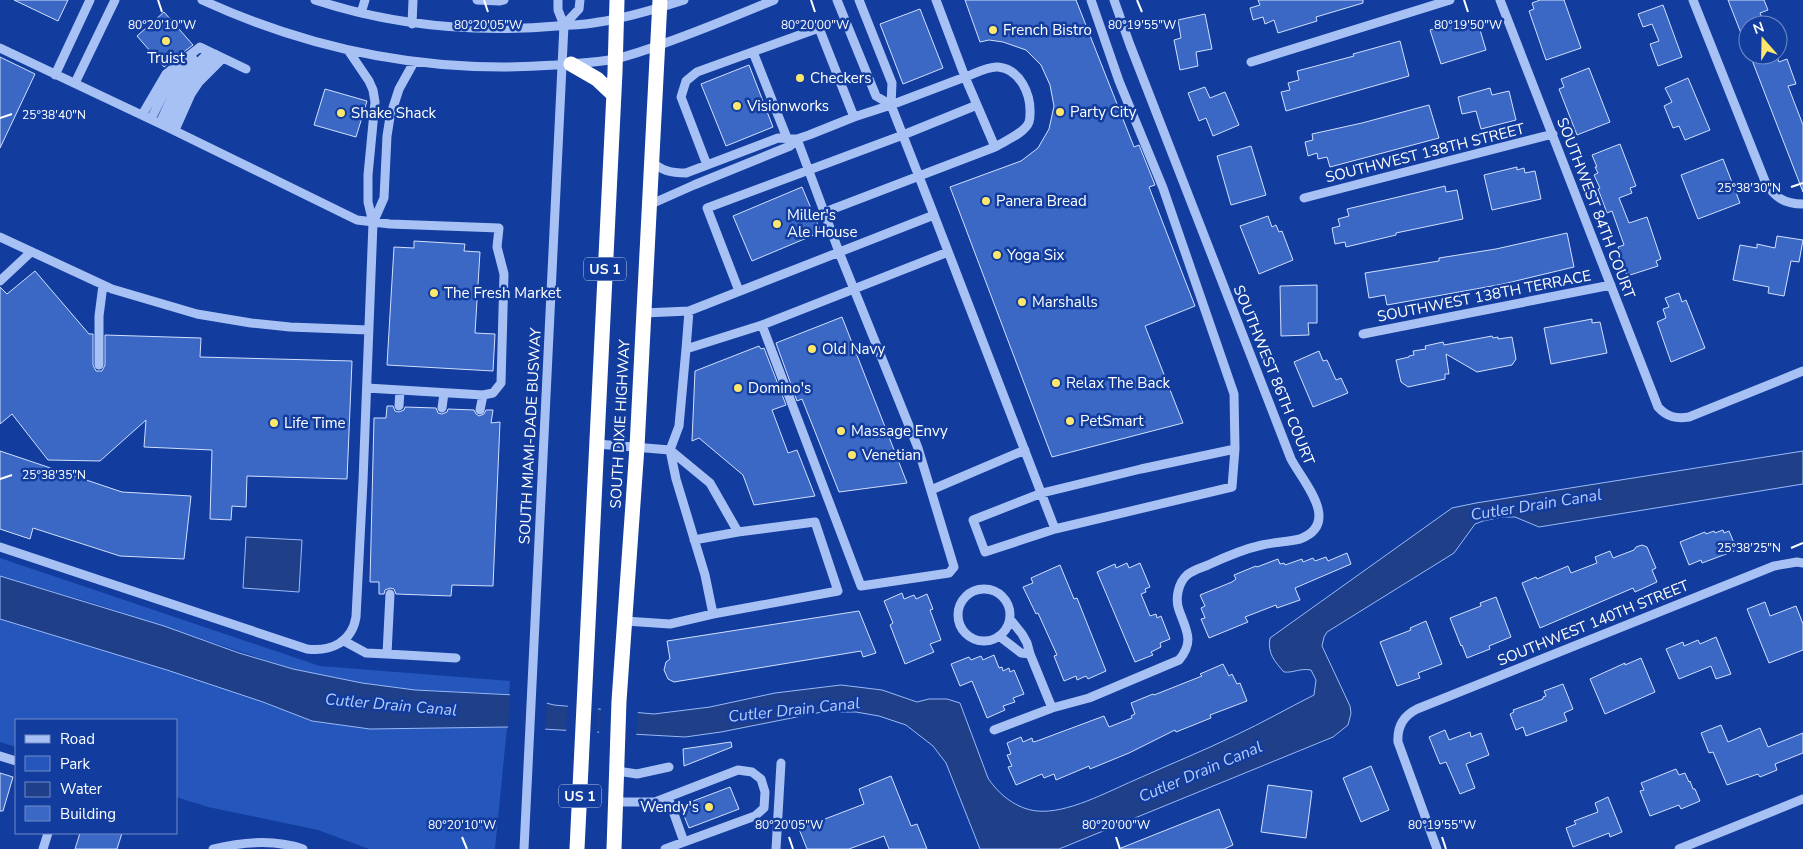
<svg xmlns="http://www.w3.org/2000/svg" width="1803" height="849" font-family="'Nunito Sans',sans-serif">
	<rect width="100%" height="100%" fill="#123d9e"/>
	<path fill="#2556bc" d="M0,558L320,666L510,681L509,694L415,690L362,683L293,669L96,604L0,576Z
		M0,619L167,670L263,702L312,721L370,729L507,727L495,849H369L318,830L208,807L176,797V720H16V747L0,742Z"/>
	<path fill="#1f3f89" stroke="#9abaf8" d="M1803,451V484L1539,527L1515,517H1502L1483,521L1475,524L1454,553L1327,632L1324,637L1322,646L1350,706L1351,713L1348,725L1333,737L1059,849H980L946,763L933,746L906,725L879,716L856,712H822L721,732L685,737L507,727L370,729L312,721L263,702L167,670L0,619V576L164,626L239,653L293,669L362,683L415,690L515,695L554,705L654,714L710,707L775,693L841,685L882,690L917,702L929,699H947L960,703L988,778C999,795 1017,809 1037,811C1067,814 1107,792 1135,780C1168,765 1203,751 1236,735C1262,723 1288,708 1314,695L1316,680L1311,670C1299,668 1294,673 1284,672C1275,662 1267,653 1270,638L1452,508L1476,503Z
		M246,537L302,540L299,592L243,588Z"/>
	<path fill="#123d9e" d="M510,693L547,701L545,732L508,729Z
		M568,704L598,707L597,735L566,733Z
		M601,707L638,710L636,738L599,735Z"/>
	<path fill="#3b67c5" stroke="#d1e0fe" d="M14,0H68L58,21Z
		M965,0H1076L1134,147L1139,145L1155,185L1149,187L1195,306L1145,326L1183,423L1052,457L950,187L1021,161L1038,148L1049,129L1054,106L1050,85L1041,65L1026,50L1003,42L989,40L980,42Z
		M1258,0H1363V3L1316,17L1317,21L1278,33L1274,20L1265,24L1263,17L1253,20L1250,8L1260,5Z
		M1540,0H1564L1581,48L1546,60L1529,11L1534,9L1532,3Z
		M1728,0H1764L1768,10L1760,13L1765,25H1748V51Z
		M1663,5L1682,57L1658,66L1650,44L1659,41L1652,24L1643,27L1638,14Z
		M920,9L943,68L903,84L880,24Z
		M164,12L193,45L164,67L137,36Z
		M1205,14L1212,49L1196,52L1198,66L1180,70L1174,40L1181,38L1178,20Z
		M1466,19L1468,26L1478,23L1486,50L1441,64L1430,30Z
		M1400,41L1409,76L1286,111L1281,92L1290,90L1288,83L1299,80L1297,71L1354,56L1353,54Z
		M1750,55H1776L1779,62L1787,59L1796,84L1788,86L1803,125V192Z
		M0,57L35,74L0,148Z
		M749,65L773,127L726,146L701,84Z
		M1589,68L1610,122L1577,135L1559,89L1564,87L1561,79Z
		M1688,78L1710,130L1685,140L1679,126L1673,128L1664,106L1672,102L1665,88Z
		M1205,87L1210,98L1225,92L1239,125L1213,136L1206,118L1199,121L1188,93Z
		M1490,88L1492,95L1509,91L1516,120L1481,129L1476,111L1462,114L1458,97Z
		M325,89L367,101L356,137L314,125Z
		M1429,105L1439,138L1330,167L1327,157L1318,159L1317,153L1308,156L1305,142L1313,140L1312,134L1362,123Z
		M1620,144L1636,186L1630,188L1632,193L1619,198L1629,223L1647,217L1661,259L1656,261L1658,266L1627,276L1618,247L1624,245L1612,211L1607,213L1598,189L1600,188L1594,175L1598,173L1595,167H1597L1592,155Z
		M1251,146L1266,195L1231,205L1217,156Z
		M1723,159L1740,203L1698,219L1681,175Z
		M1517,167V170L1524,168L1525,173L1535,171L1541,199L1492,210L1484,175Z
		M1445,186L1446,192L1457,190L1463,219L1396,233V235L1346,247L1345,242L1335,244L1332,228L1340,226L1338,219L1349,216L1347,209Z
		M802,187L821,232L752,261L733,216Z
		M1268,216L1272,227L1276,225L1279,232L1282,231L1293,260L1259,274L1240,226Z
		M1567,233L1574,267L1503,284L1387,305L1385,295L1369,298L1365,273L1439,261V258L1496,249Z
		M1777,236L1803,240L1799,262L1791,261L1784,296L1768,293L1769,287L1733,280L1740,245L1757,248V244L1775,248Z
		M414,241L465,244L464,251L480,252L475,333L495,334L493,371L387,365L394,247L414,248Z
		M35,271L89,334H93V365L96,371H102L105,365V335L201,338L200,357L352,361L347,479L247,476L246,507L232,506L231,520L210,519L212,450L144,447L146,420L100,461L48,460L12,414L0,424V287L7,294Z
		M1317,285V323H1308L1309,335L1281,336L1280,286Z
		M1679,293L1682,302L1686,300L1705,348L1671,362L1657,322L1666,318L1663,309L1669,307L1665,298Z
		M842,317L907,483L839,492L802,399L797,401L776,343Z
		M1592,319V323L1600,322L1607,353L1551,364L1544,328Z
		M1492,336L1493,338L1498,337V339L1512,337L1516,359L1512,365L1477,372L1446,354L1449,374H1445V379L1408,387L1401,382L1396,360L1409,357V356L1414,355L1413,351L1426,349L1425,346L1443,342L1444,345Z
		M759,346L761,349L764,348L786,405L772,410L788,453L797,450L815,496L754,505L743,475L699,438L692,441L695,371Z
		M1319,351L1323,361L1327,360L1336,380L1341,378L1348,393L1313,407L1294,362Z
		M387,406H393L395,411L399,412L404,410L405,407L436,408L438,413L442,414L447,412L448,409L474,410L476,414L479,416L484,414L486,410H493L491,423L500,422L493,586L452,585L451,596L396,594L394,589L390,588L385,590L384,594H379V582H370L374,418H386Z
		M0,451L122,492L191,496L184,559L120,556L33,528L30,539L0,529Z
		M1723,530L1724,533L1729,531L1737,550L1702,563L1701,560L1689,565L1680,542L1705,532L1706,534L1714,531L1715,533Z
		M1642,545L1647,547L1656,568L1652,570L1657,582L1635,592L1633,588L1540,628L1522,583L1536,577L1537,579L1568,566L1571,573L1597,563L1595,557L1610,551L1613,558L1634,550L1636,547Z
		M1347,553L1351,564L1295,588L1300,600L1277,608L1276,605L1245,617L1248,622L1209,638L1201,619L1205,618L1201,608L1205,606L1200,595L1232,582L1236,579L1234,575L1256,566L1257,567L1278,559L1280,564L1284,563L1285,565L1302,559L1303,562L1313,558L1315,561L1326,557L1328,561Z
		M1127,563L1129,568L1140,563L1150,587L1145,589L1146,592L1141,594L1150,616L1156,614L1157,618L1161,616L1170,639L1160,643L1161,647L1151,652L1153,655L1135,662L1097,572L1115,564L1116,568Z
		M1060,565L1074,599L1077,598L1106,671L1088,679L1086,676L1077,680L1076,676L1064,681L1054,656L1057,655L1038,613L1036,614L1023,587L1033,583L1031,578Z
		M902,593L904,599L914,595L916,599L927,594L933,609L930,610L941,640L930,644L934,652L905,664L890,625L893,623L884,601Z
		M1496,597L1511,637L1489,646L1490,649L1467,658L1462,645L1461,646L1450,618L1481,606L1480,603Z
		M1765,602L1770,616L1796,606L1803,624V650L1769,663L1747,609Z
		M859,611L876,653L863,657L861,651L674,682L668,679L664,670L666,662L670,659L667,641Z
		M1426,621L1442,664L1418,673L1420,678L1397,686L1380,642L1411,630L1410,628Z
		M1716,637L1731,674L1716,679L1711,666L1679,679L1666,649L1683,642L1684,646L1698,640L1700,644Z
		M994,655L999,668L1002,667L1003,671L1009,668L1010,672L1014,670L1024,694L1013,698L1015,702L1003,706L1005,710L987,718L972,681L960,686L951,664L969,657L971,660L981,656L983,660Z
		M1641,658L1655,692L1605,714L1590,679L1625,663V665Z
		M1223,664L1229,676L1232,674L1237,684L1240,683L1247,701L1210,715L1211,718L1176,732L1175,730L1129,753L1090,769L1089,766L1056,780L1054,774L1044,778L1042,774L1016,785L1008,767L1012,766L1007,755L1011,754L1007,743L1021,737L1023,742L1032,738L1033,742L1037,741L1104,716L1109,727L1132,718L1131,716L1135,714L1131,703L1153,694L1154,695L1202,676L1200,674Z
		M1563,684L1573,709L1564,713L1567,721L1526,736L1523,727L1516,730L1510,714L1514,712L1513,710L1543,699V697L1546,696L1544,691Z
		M1721,725L1728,742L1760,728L1768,747L1803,733V753L1775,764L1777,770L1760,777L1758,774L1727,785L1713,752L1709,753L1701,733Z
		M1445,730L1449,740L1470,732L1471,737L1481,733L1489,755L1466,764L1475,788L1460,794L1446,762L1440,764L1429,737Z
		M731,742L732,747L684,766L683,749Z
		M1371,766L1389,810L1361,822L1343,778Z
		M1676,769L1679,775L1685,773L1689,782L1690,781L1693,789H1695L1700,801L1681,809L1679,805L1650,816L1640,791L1644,790L1641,783Z
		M0,773L13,777L3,811H0Z
		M891,776L911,826L917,824L927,849H889L884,836L849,849H807L799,829L864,804L859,789Z
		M1268,785L1312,791L1306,838L1261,832Z
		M730,787L739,809L689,828L680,806Z
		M1608,797L1622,832L1610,837L1609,833L1573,847L1566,828L1576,824L1574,821L1598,812L1595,803Z
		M1219,809L1233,845L1224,849H1121V848Z
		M80,833H122L117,849H75Z"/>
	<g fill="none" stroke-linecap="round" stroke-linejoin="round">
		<path stroke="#a8c1f4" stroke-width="9" d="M202,0C313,51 433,74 555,65C575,63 595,63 615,59C632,55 649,49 665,43C702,30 738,15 774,0
			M315,0C394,26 474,33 557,26C571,25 585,25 599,22C627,18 656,9 684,0
			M477,0L500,1L504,0
			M837,0L876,96L891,105
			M1091,0L1119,81L1163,188L1234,394L1235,449
			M1500,0L1658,407C1667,417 1676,419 1689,417L1803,371
			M1693,0L1765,181C1774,197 1784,204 1803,204
			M361,13L365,0
			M412,24L413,0
			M564,25L579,9L580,0
			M0,48L167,127L357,220L390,224L499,228L497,247L504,274L501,383L493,393L483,395L367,388
			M753,52L787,138
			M1251,62L1450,0
			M55,75L90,0
			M75,83L115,0
			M142,115L166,74L200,47L246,69
			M151,119L169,83L178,72L193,59
			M160,123L178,84L209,52
			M167,127L183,91L215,54
			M175,130L191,94L199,82L223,58
			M797,139L839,252L918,448L954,567L949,573L861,586L762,325L948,252
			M651,161C662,171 671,173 686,173L778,138L797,139L809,135L854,117L891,105L965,77L936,0
			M707,165L681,97L686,81L697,72L819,28L854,117
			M1304,198L1553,134
			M649,205L694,185L790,146L797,139
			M825,212L995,147L965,77C974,74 988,66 998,67C1020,69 1031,94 1030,114C1030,116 1030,119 1029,122C1025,133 1005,141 995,147
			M934,215L1055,529
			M373,223L384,198L387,136L390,117L399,89L414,62
			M0,237L112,289L197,314L251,323L290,327L368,330
			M0,281L31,252
			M739,291L707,208L903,135L977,105
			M644,313L689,311L934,215L891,105L892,83L859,0
			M1363,334L1611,285
			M686,349L689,311
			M99,365V316L103,285
			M399,406L400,390
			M442,408L444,393
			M480,410L483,395
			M597,444L670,450L679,426L686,349L762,325
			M1235,449L1232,487L1055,529L985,552L973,520L1042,493L1141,469Z
			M670,450L710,483L738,532
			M931,490L1025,450
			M694,540L738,532L815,522L838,591L713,614
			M0,547L307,649C331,652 352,642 356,617L363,481L373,223L368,202V175L375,102L373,90L369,81L348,50
			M958 615a26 26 0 1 1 52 0a26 26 0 1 1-52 0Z
			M1010,619L1022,634L1027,643L1030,654L1052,708
			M625,621L670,624L713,614L705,575L676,479L670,450
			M999,636L1021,653L1030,654
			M344,641L366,653L387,654L390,594
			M387,654L456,658
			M994,730L1052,708L1089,698L1179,660C1195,641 1186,630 1179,610C1175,599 1178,583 1187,575C1193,570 1201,568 1208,565C1225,557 1244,549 1262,545C1275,542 1287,542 1300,539C1342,523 1303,482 1291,459L1130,45L1114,0
			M0,756L16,761
			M617,771L637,774L669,767
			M668,797L684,842
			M616,802H655L738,770L752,772L761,779L765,792L764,808L755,816L665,849
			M43,849L48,833
			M213,849C242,842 274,839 303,849
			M524,849L564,25L558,10V0
			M776,849L781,763
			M1437,849L1398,742C1397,727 1403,716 1417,709L1774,566L1797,562L1803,563
			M1679,849L1803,799"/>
		<path stroke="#fff" stroke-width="15" d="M571,64L597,79L614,95
			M577,849L615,72L617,0
			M614,849L619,701L637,447L660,0"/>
	</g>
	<path fill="none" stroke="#fff" stroke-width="2" d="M158,0L162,12M484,0L488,12M811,0L815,12M1137,0L1142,12M1464,0L1468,12M0,118L12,114M1791,187L1803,183M0,479L12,475M1791,548L1803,543M462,837L467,849M789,837L793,849M1116,837L1120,849M1442,837L1446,849"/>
	<g fill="#ffe76c" stroke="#123d9e" stroke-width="2">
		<circle cx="993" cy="30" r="5"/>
		<circle cx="166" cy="41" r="5"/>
		<circle cx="800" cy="78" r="5"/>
		<circle cx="737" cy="106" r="5"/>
		<circle cx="1060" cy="112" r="5"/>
		<circle cx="341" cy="113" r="5"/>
		<circle cx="986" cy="201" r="5"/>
		<circle cx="777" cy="224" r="5"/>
		<circle cx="997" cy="255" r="5"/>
		<circle cx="434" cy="293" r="5"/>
		<circle cx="1022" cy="302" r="5"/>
		<circle cx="812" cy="349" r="5"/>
		<circle cx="1056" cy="383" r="5"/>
		<circle cx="738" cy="388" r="5"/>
		<circle cx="1070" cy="421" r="5"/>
		<circle cx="274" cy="423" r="5"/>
		<circle cx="841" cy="431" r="5"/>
		<circle cx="852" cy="455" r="5"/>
		<circle cx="709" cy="807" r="5"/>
	</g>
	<g text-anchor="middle" stroke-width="5" stroke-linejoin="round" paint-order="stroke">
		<g fill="#123d9e" stroke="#b8c5e2" stroke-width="1">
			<rect x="584" y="257.5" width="42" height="23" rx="4"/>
			<rect x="559" y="784.5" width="42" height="23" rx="4"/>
		</g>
		<g font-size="14" font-weight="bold" fill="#fff">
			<text x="605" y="274">US 1</text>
			<text x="580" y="801">US 1</text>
		</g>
		<g font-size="15" fill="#fff" stroke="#123d9e" text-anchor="start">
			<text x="1003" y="35">French Bistro</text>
			<text x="166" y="63" text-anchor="middle">Truist</text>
			<text x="810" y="83">Checkers</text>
			<text x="747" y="111">Visionworks</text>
			<text x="1070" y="117">Party City</text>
			<text x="351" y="118">Shake Shack</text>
			<text x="996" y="206">Panera Bread</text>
			<text x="787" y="220">Miller's<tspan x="787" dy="17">Ale House</tspan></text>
			<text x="1007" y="260">Yoga Six</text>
			<text x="444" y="298">The Fresh Market</text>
			<text x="1032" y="307">Marshalls</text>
			<text x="822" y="354">Old Navy</text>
			<text x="1066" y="388">Relax The Back</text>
			<text x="748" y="393">Domino's</text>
			<text x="1080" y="426">PetSmart</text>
			<text x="284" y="428">Life Time</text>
			<text x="851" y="436">Massage Envy</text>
			<text x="862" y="460">Venetian</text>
			<text x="699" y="812" text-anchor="end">Wendy's</text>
		</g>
		<g font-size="15" fill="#fff" stroke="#123d9e">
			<text transform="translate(1425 153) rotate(-14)" y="5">SOUTHWEST 138TH STREET</text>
			<text transform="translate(1596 208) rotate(69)" y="5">SOUTHWEST 84TH COURT</text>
			<text transform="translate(1484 296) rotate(-11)" y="5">SOUTHWEST 138TH TERRACE</text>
			<text transform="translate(1274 375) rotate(68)" y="5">SOUTHWEST 86TH COURT</text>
			<text transform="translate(620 424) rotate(-87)" y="5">SOUTH DIXIE HIGHWAY</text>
			<text transform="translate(530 436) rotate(-87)" y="5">SOUTH MIAMI-DADE BUSWAY</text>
			<text transform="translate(1593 623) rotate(-22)" y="5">SOUTHWEST 140TH STREET</text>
		</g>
		<g font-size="16" font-style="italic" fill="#b5ccfb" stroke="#123d9e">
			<text transform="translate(1536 504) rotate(-9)" y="6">Cutler Drain Canal</text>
			<text transform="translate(391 704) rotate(5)" y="6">Cutler Drain Canal</text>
			<text transform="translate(794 709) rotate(-6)" y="6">Cutler Drain Canal</text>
			<text transform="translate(1200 771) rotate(-23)" y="6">Cutler Drain Canal</text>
		</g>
	</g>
	<g font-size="12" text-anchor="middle" fill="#fff" stroke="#123d9e" stroke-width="5" stroke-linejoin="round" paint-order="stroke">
		<text x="162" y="29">80°20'10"W</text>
		<text x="488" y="29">80°20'05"W</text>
		<text x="815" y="29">80°20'00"W</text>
		<text x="1142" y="29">80°19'55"W</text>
		<text x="1468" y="29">80°19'50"W</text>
		<text x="54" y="119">25°38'40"N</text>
		<text x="1749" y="192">25°38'30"N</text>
		<text x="54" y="479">25°38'35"N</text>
		<text x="1749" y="552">25°38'25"N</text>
		<text x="462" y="829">80°20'10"W</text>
		<text x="789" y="829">80°20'05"W</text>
		<text x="1116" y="829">80°20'00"W</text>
		<text x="1442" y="829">80°19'55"W</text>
	</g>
	<rect x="15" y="719" width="162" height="115" fill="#123d9e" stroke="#718bc5"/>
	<rect x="25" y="735" width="25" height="8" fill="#a8c1f4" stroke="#718bc5"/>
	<text x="60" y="744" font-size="15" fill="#ffffff">Road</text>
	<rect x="25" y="756" width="25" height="15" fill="#2556bc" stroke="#718bc5"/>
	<text x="60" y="769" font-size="15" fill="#ffffff">Park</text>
	<rect x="25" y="782" width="25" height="15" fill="#1f3f89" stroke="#718bc5"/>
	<text x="60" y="794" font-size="15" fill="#ffffff">Water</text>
	<rect x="25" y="806" width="25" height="15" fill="#3b67c5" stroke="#718bc5"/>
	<text x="60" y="819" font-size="15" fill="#ffffff">Building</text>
	<g transform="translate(1763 40) rotate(340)"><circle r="24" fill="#123d9e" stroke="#718bc5"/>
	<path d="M0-4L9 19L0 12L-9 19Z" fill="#ffe76c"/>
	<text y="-8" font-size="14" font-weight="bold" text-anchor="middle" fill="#ffffff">N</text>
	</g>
</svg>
